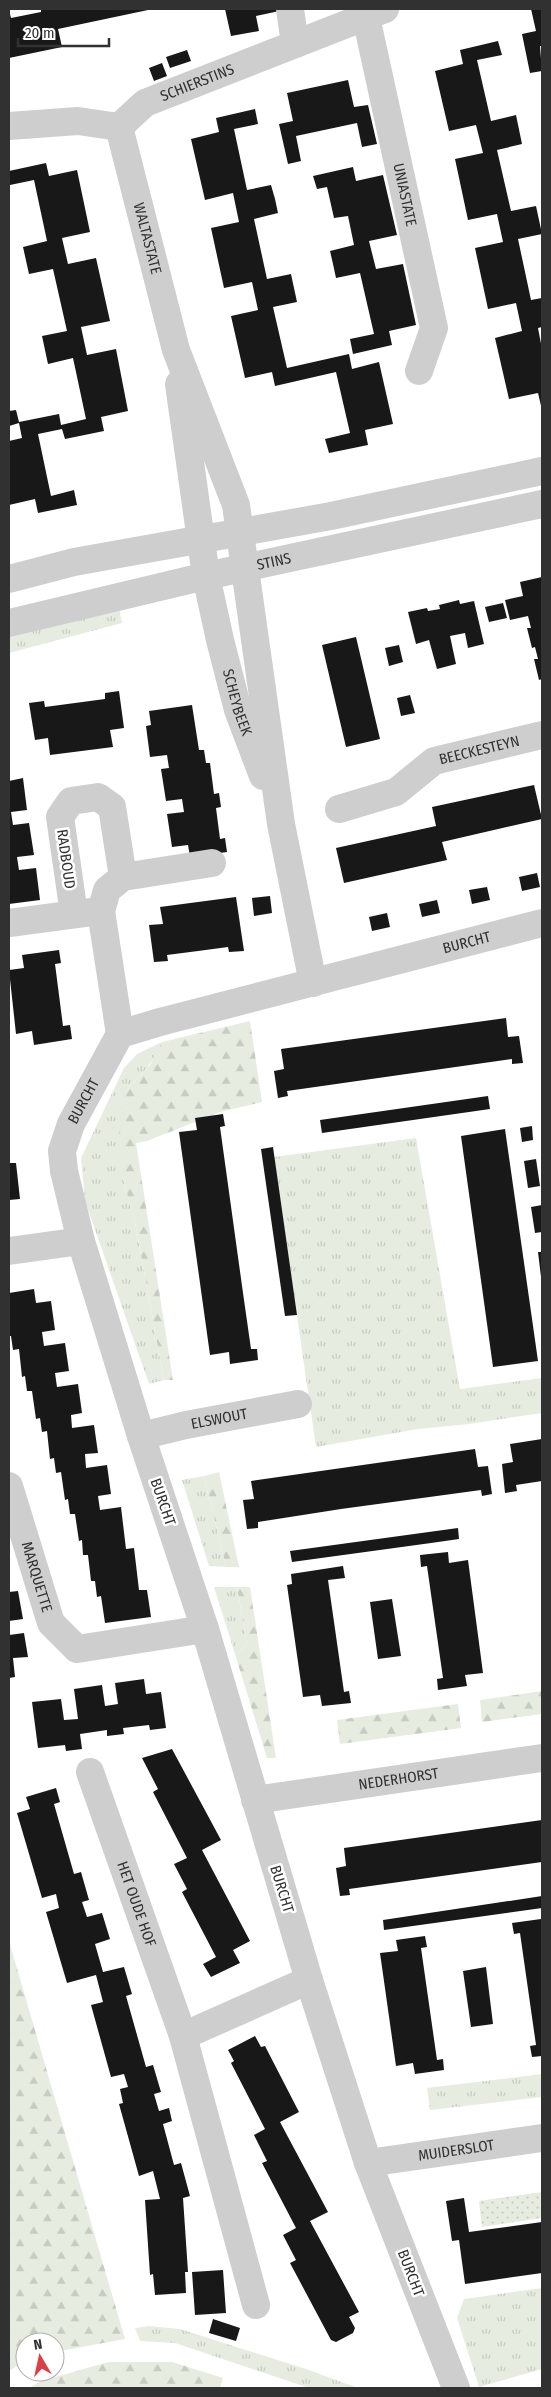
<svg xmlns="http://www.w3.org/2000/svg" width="551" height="2397" font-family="'Fira Sans Condensed',sans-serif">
	<defs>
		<pattern id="grass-tufts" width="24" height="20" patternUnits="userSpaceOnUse" patternTransform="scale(1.25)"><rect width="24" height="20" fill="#e6ede0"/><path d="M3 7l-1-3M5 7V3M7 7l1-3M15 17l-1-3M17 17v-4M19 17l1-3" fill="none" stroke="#c6ccc1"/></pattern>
		<pattern id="forest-firs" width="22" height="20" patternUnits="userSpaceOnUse" patternTransform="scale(1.25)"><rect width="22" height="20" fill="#e6ede0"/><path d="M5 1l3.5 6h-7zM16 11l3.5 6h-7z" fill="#c6ccc1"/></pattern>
		<pattern id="park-dots" width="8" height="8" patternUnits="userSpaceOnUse" patternTransform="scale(1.25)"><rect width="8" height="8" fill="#e6ede0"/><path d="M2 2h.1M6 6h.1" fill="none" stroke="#c6ccc1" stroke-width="1.8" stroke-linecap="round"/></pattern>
	</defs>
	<rect width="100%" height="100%" fill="#fff"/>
	<path fill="url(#grass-tufts)" d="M119,607L122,623L9,653V636Z
		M162,1042L159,1050L147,1068L127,1090L122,1175L135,1222L164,1380L149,1384L85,1201L81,1158L124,1068L137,1054Z
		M416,1138L460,1389L542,1378V1413L469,1424L418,1429L316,1447L274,1157Z
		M204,1476L226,1567L209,1566L182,1480Z
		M214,1587H237L247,1645L235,1654Z
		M542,2074V2097L430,2110L427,2088Z
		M542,2288V2369L479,2387L457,2318L464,2299Z
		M149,2326L180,2329L306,2369L358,2388H309L175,2343L140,2341L135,2328Z"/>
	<path fill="url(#forest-firs)" d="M250,1021L262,1102L220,1112L147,1141L136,1143L173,1380H164L135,1222L122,1175L118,1114L127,1090L150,1065L162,1042Z
		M219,1472L239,1567H226L204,1476Z
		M237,1587H250L276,1758H267L235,1654L247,1645Z
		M542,1691V1714L482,1722L480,1700Z
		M458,1704L461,1728L340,1744L337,1720Z
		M9,1941L125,2339L55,2352V2342H25V2361L9,2371Z
		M109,2362H172L223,2378L220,2388H29L41,2381Z"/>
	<path fill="url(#park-dots)" d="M542,2192V2218L482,2227L479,2201Z"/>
	<path fill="#181818" d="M41,9H147L148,10L58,29L62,47L9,58V10L11,18L41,12Z
		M225,9H284V10L256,16L259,31L231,36Z
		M531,9H542V46H540L542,71L530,73L522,34L536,31Z
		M498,41L502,55L477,60L491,121L516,115L522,144L497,150L511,211L536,206L542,234L518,239L531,300L542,298V327L538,328L542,349V410L538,393L509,399L495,338L522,331L516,303L488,309L475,248L503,242L497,214L468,220L455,159L483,153L476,125L449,131L435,71L463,64L460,50Z
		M187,50L191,61L170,68L166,57Z
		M162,63L167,76L154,81L149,68Z
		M348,80L354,107L368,105L377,144L362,147L357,123L296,136L301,161L288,164L279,124L293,121L287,93Z
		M255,109L258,124L234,129L247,190L271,185L275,199L278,213L254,219L267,279L291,274L297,302L273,307L287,368L349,354L352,369L379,362L393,424L365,430L368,445L329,453L325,439L350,433L336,372L275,386L272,372L245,378L231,316L258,310L252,282L224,288L211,228L239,222L233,193L205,200L191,139L219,132L216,118Z
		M46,163L49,176L77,170L90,232L62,238L68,264L96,258L110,321L81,327L87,355L116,349L128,411L101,417L104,431L65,439L62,429L38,434L51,496L74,490L77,505L38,513L35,499L9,505V441L22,438L19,423L9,426V411L16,410L19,422L59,414L61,425L86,419L73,358L48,364L42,336L67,331L53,269L29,274L23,247L47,241L34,180L10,185L9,178V171Z
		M353,167L356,181L383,175L397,235L369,241L376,269L403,264L416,325L389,331L392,345L353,354L350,339L374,334L360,273L336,278L333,264L330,251L354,245L348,216L334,218L327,187L317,189L313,176Z
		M542,577V679L539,680L534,659H538L535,647L532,648L527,628H531L528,616L510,620L505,600L523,596L520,582Z
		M459,600L460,604L474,601L484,644L468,648L465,633L450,636L456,664L437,669L429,640L416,644L408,612L427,608L428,611L440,609L439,605Z
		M503,603L507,618L489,622L485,607Z
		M356,637L380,739L346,747L322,645Z
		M399,645L403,662L389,666L385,648Z
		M119,691L124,728L110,730L113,747L50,755L48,738L35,740L29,703L44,701L45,707L105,699V693Z
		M410,695L415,713L401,716L397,698Z
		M192,705L199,750H204L206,763H210L214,794L219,793L221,807L216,808L220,839L225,838L227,852L190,857L188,845L172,847L167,814L184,812L182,799L166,801L161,769L169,768L167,755L150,757L146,726L151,725L149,711Z
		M23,778L27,810L11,812L13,825L29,823L34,855L17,857L19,870L36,868L40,900L9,904V781Z
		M534,785L542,819L442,842L447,860L344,883L336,848L436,826L432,807Z
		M537,873L540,887L522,891L519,877Z
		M487,887L490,900L472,904L469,890Z
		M270,896L272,913L254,916L252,898Z
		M236,897L244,951L229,952L228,947L198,951L167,955L168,961L154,962L149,925L163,924L160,907Z
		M437,900L440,913L422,917L419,904Z
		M387,913L390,927L372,931L369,917Z
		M59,950L61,963L55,964L63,1026L70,1025L72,1039L34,1045L32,1031L16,1034L9,970L24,968L22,955Z
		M506,1018L508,1037L519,1036L523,1063L512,1064V1059L287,1091L288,1096L278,1098L274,1071L284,1069L281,1049Z
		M488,1096L490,1109L322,1133L320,1120Z
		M223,1114L225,1126L220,1127L243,1293L251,1349H257L258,1360L230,1364L229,1352L210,1355L179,1132L197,1130L195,1118Z
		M532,1126L533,1140L522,1142L520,1128Z
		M505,1129L538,1361L493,1367L461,1136Z
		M273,1147L297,1315L285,1316L261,1149Z
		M536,1159L540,1186L528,1188L524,1161Z
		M9,1163H16L20,1199L9,1200Z
		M542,1205V1232L535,1233L531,1207Z
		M538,1252H542V1277H541Z
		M34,1289L36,1303L51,1301L55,1330L42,1332L44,1346L65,1343L69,1371L55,1373L57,1387L78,1384L82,1413L71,1415L72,1428L94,1425L98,1453L85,1454L86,1468L107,1465L111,1494L98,1496L100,1510L121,1507L126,1549L134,1548L139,1590H147L151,1617L105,1623L101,1596L97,1597L95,1581H91L88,1555H83L82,1540L79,1541L75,1514H70L68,1499L65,1500L61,1472L56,1473L54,1458L50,1459L47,1431L42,1432L40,1418L36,1419L32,1391H27L25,1376L22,1377L19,1349L13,1350L11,1336H9V1293Z
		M542,1439V1481L516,1485L517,1491L505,1493L502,1464L513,1462L510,1444Z
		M475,1449L478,1467L488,1466L492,1494L482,1496L481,1490L341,1509L258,1522V1528L247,1529L243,1500L254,1499L251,1481Z
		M458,1528L459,1539L431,1543L292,1562L290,1551Z
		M448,1552L449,1563L468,1560L483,1673L465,1675L467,1686L438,1690L437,1679L443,1678L427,1566L421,1567L420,1555Z
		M343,1566L345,1578L328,1580L344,1692L349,1691L351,1703L322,1706L320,1695L303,1697L287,1585L292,1584L291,1574Z
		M18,1591L23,1619L9,1621V1592Z
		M392,1599L401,1656L378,1659L370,1602Z
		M24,1633L28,1657L13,1658L15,1677L9,1678V1635Z
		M144,1679L146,1694L161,1692L166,1728L150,1730L149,1725L123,1728L124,1734L107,1736V1730L80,1734L82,1749L66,1751L65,1745L38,1748L32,1702L61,1699L64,1720L78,1719L74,1689L102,1685L105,1706L118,1704L115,1683Z
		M172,1749L221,1840L202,1850L250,1941L233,1950L240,1963L211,1977L203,1964L216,1957L182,1892L187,1889L174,1864L187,1858L153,1792L158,1789L142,1758Z
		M56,1788L60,1802L54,1804L74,1874L81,1872L89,1900L82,1902L87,1917L102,1913L110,1939L95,1944L103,1972L124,1967L132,1994L126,1996L146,2067L153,2065L161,2092L154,2094L159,2111L169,2108L172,2121L163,2124L174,2165L181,2163L190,2196L183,2198L188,2272H185L186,2293L155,2295L153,2274L150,2275L145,2200L160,2199L153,2171L139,2176L119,2104L123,2103L120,2089L128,2087L124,2074L111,2077L91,2005L103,2002L96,1975L67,1983L46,1912L59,1908L56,1894L42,1898L17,1813L30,1809L26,1797Z
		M542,1820V1862L349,1889L350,1895L340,1896L336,1868L346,1866L344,1848Z
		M542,1896V1908L384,1930L383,1920Z
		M541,1919L542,2056L532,2057L530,2046L536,2045L520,1933L514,1934L512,1923Z
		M425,1936L427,1947L421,1948L437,2060L443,2059L444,2070L415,2074L413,2063L396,2066L380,1953L398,1951L396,1940Z
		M486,1967L493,2024L471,2027L463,1971Z
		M255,2036L261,2047L265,2046L299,2112L280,2122L328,2212L310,2221L359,2312L349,2317L355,2328L353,2333L336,2342L331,2340L290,2263L296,2260L283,2235L296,2228L262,2163L267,2161L254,2135L265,2129L231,2063L234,2061L228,2050Z
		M464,2198L469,2232L542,2222V2273L465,2284L459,2240L452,2241L446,2201Z
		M223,2270L226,2313L195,2315L192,2272Z
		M213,2319L240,2328L236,2341L209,2333Z"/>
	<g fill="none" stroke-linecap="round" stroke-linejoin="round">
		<g stroke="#cecece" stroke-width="28">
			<path d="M290,9L295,44"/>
			<path id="s1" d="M366,17L434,328L419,371"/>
			<path id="s2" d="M9,126L78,121L119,127L145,103L385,9"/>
			<path id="s3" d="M119,127L176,350L236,505L281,824L313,983"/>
			<path id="s4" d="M179,384L206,576L220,640L238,710L263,776"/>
			<path d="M9,579L74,562L331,516L542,471"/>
			<path id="s5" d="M9,623L206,576L542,504"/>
			<path id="s6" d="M339,809L396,792L434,761L542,735"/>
			<path d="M74,914L60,817L71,801L98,797L112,807L123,877"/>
			<path d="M9,923L92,912"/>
			<path d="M120,1034L101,911L107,890L123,877L212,863"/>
			<path d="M9,1251L81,1241"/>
			<path id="s7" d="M141,1436L186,1425L298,1404"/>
			<path id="s8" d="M9,1486L51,1623L77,1649L205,1629"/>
			<path id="s9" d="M90,1772L183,2036L256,2305"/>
			<path id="s10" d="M255,1800L542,1758"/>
			<path d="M183,2036L309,1980"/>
			<path id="s11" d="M368,2163L542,2138"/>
			<path id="s12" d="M456,2388L368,2163L309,1980L205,1629L141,1436L81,1241L64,1171L62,1151L71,1124L120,1034L160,1022L542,923"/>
		</g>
	</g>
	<g text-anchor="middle" stroke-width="5" stroke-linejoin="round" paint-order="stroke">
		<g font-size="15" fill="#313131" stroke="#fff">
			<text dy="5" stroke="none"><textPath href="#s2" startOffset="202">SCHIERSTINS</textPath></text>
			<text dy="5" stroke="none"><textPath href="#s1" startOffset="182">UNIASTATE</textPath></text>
			<text dy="5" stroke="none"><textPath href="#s3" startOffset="115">WALTASTATE</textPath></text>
			<text dy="5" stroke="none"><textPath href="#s5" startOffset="272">STINS</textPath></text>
			<text dy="5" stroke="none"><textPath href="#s4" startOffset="324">SCHEYBEEK</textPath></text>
			<text dy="5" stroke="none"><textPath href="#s6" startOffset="155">BEECKESTEYN</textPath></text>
			<text transform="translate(66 859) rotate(82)" y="5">RADBOUD</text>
			<text dy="5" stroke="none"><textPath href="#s12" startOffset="1789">BURCHT</textPath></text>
			<text dy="5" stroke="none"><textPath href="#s12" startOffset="1354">BURCHT</textPath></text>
			<text dy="5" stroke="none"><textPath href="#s7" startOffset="80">ELSWOUT</textPath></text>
			<text transform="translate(163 1502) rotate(71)" y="5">BURCHT</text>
			<text dy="5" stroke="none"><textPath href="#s8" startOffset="95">MARQUETTE</textPath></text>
			<text dy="5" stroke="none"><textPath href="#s10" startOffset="145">NEDERHORST</textPath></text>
			<text transform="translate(282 1889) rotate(73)" y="5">BURCHT</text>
			<text dy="5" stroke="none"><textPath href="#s9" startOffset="140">HET OUDE HOF</textPath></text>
			<text dy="5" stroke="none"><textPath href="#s11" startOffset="89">MUIDERSLOT</textPath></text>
			<text transform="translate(411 2273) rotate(69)" y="5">BURCHT</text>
		</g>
	</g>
	<rect width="551" height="2397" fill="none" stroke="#313131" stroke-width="20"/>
	<g transform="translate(40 2357) rotate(351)"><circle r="24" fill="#ffffff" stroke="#adadad"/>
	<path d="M0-4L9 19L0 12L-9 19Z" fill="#da4147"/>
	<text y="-8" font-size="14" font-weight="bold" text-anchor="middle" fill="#313131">N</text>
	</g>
	<path d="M18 38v8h91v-8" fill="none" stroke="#313131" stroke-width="2.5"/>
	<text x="25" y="38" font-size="15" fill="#313131" stroke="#ffffff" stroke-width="4" paint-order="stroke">20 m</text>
</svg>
